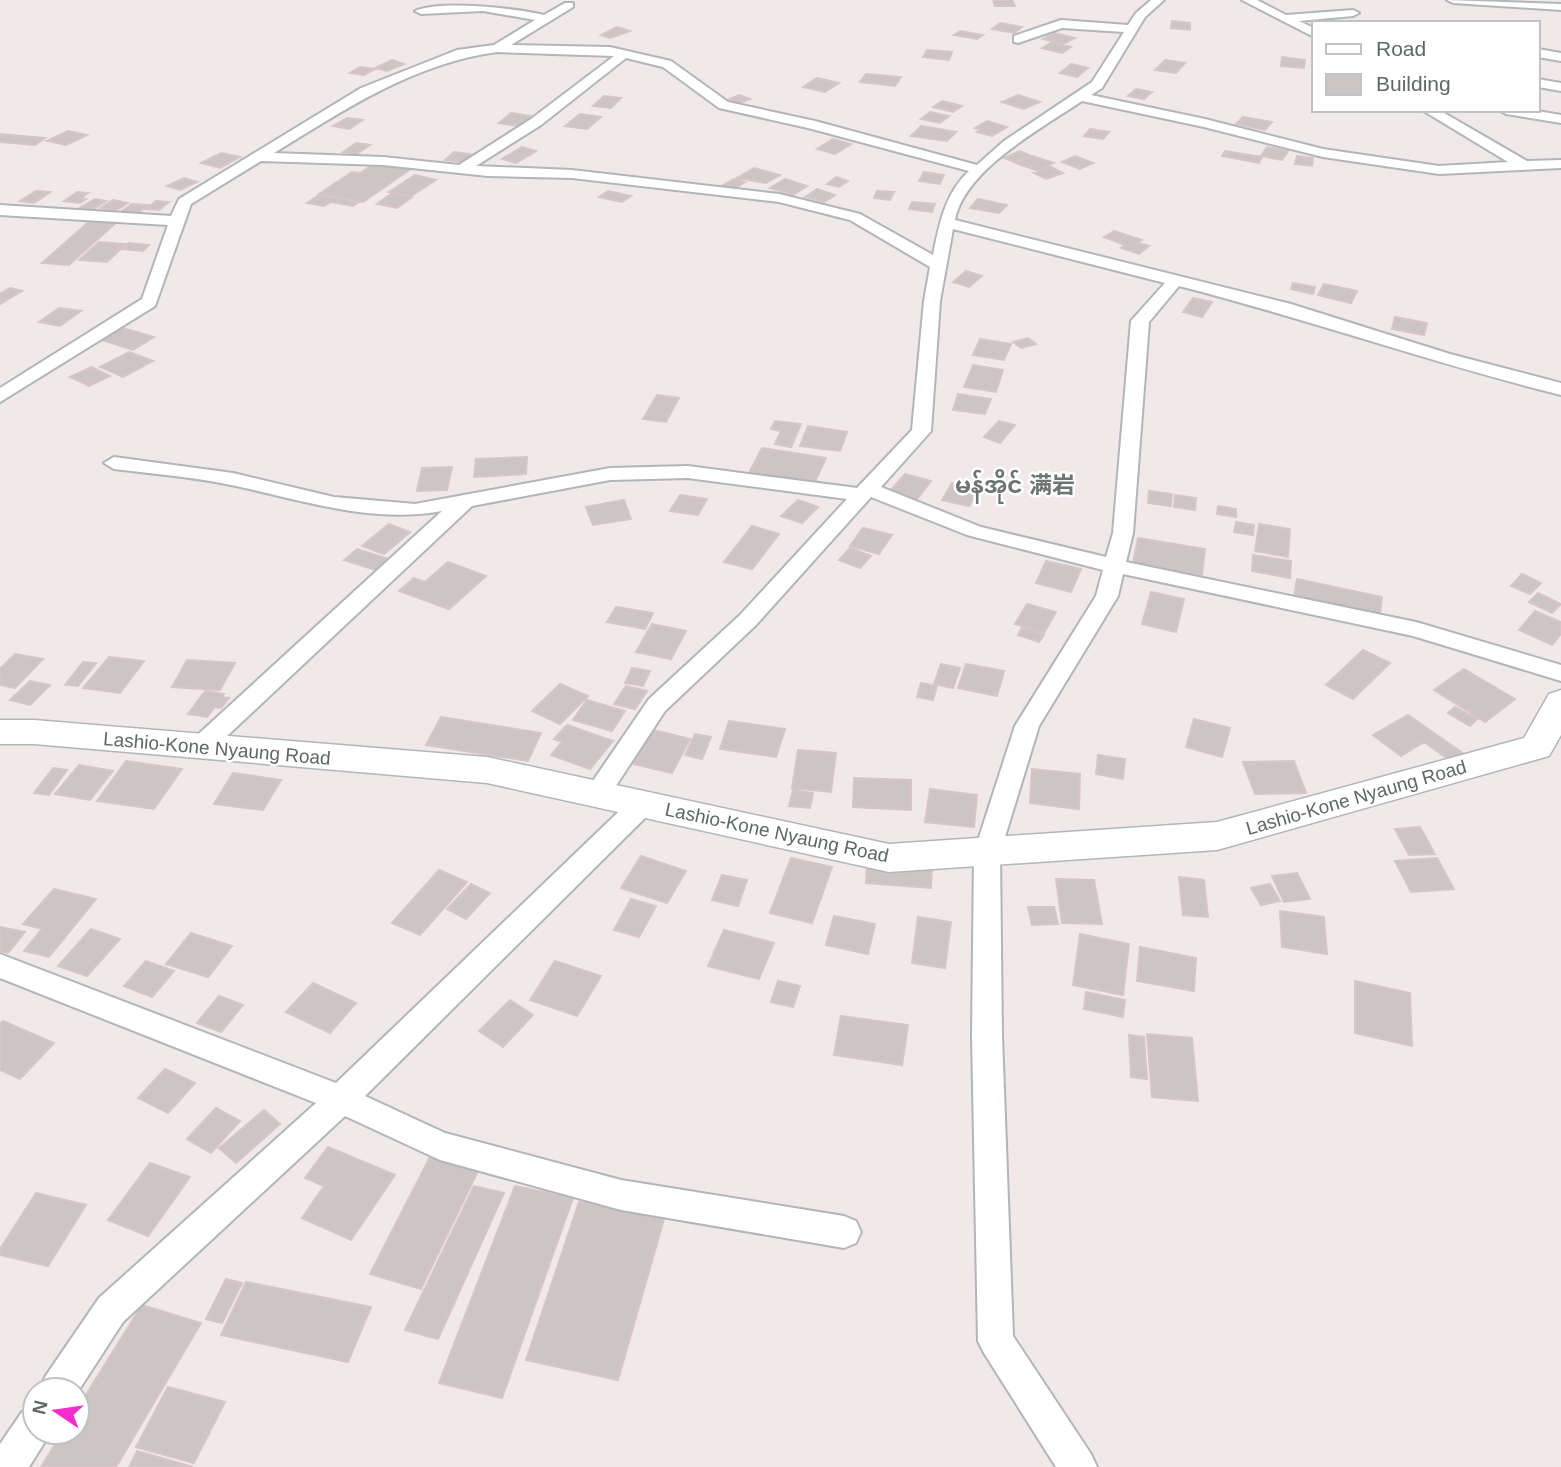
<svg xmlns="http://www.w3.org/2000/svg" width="1561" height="1467" font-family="Arial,'Noto Sans SC','Noto Sans Myanmar',sans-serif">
	<rect width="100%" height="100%" fill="#f1e8e9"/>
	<path fill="#ccc4c5" stroke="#d7c5c9" stroke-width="2" d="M993,0H1012L1015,6H995Z
		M1172,21L1190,23V30L1171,28Z
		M1000,23L1022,27L1014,33L992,29Z
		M617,27L630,31L610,38L601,35Z
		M960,31L983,35L977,39L954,35Z
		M1055,33L1075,38L1063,44L1043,39Z
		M1052,42L1071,47L1062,53L1042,48Z
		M927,50L952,52L949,60L923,57Z
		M1282,57L1305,60L1304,68L1281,66Z
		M392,60L404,64L387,71L375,68Z
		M1165,60L1185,63L1176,73L1155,70Z
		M1071,64L1088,68L1077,77L1060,73Z
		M360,67L375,69L364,75L350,73Z
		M866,74L901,77L895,86L860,82Z
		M817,78L839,83L825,92L803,87Z
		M1136,89L1152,92L1144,99L1128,96Z
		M739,95L750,99L737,104L725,101Z
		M1018,95L1040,102L1024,109L1002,102Z
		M604,96L621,98L611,108L593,106Z
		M942,101L962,106L953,112L933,107Z
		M930,112L949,116L940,123L921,119Z
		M511,113L530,116L518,126L499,123Z
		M580,114L601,117L587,129L565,126Z
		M1243,117L1272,122L1265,130L1236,124Z
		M347,118L363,120L349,129L333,126Z
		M987,121L1007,127L992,136L977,132L980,130L975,128Z
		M921,126L956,132L947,141L911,136Z
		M1090,129L1109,132L1103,139L1084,136Z
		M68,131L87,135L66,145L47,141Z
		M0,135L1,134L45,138L35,145L0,142Z
		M833,139L851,144L835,154L817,149Z
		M356,143L370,145L357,154L343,152Z
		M522,147L536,151L516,163L502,159Z
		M1267,147L1288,151L1282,160L1261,156Z
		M1020,151L1029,155L1014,162L1004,158Z
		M1225,151L1262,157L1259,163L1222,156Z
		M454,152L475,155L467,162L445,160Z
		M221,153L240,157L220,168L201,163Z
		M1032,156L1054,163L1038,171L1016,163Z
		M1075,156L1093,163L1080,169L1062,162Z
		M1297,156L1313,158L1312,166L1295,164Z
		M377,162L412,168L363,202L319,194L352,172L360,173Z
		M1051,167L1063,173L1046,179L1034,173Z
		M754,168L780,175L766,183L737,178Z
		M924,172L944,175L940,184L919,181Z
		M415,175L436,180L411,196L389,192Z
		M836,177L848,181L839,187L827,184Z
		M184,178L197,182L180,190L167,186Z
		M734,179L745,182L732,190L721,186Z
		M785,179L807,186L793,195L770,188Z
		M817,189L835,195L824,202L805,197Z
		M36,191L50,192L34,203L20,201Z
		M608,191L631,196L622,202L599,197Z
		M877,191L894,192L890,200L874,198Z
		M77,192L88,193L81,198L86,199L80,203L64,201Z
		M392,193L412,197L397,208L377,204Z
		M319,195L359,202L353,206L331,202L324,206L307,203Z
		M95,199L106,201L90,211L78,209Z
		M978,199L1007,205L999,213L970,208Z
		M113,200L128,203L115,211L100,208Z
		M156,201L169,202L159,210L146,209Z
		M912,202L935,204L932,212L909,209Z
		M132,204L148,205L138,213L122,211Z
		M93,218L119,220L69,265L42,263Z
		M1114,231L1142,240L1138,243L1149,246L1139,254L1121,248L1125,245L1104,237Z
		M99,242L126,244L107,262L79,260Z
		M129,243L149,245L143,251L122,249Z
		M966,271L982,276L969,287L953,282Z
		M1293,283L1315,287L1313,294L1291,289Z
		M1324,284L1357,291L1351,303L1318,295Z
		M10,288L22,291L0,304V294Z
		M1193,298L1212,302L1202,317L1183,312Z
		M59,308L81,311L60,326L39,322Z
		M1395,317L1427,323L1424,335L1392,329Z
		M123,328L154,337L133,350L102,340Z
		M1028,338L1036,344L1021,348L1013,342Z
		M980,339L1011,344L1004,360L973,355Z
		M129,352L153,361L123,377L100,367Z
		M973,365L1003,370L996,392L964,387Z
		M91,367L110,376L89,386L70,377Z
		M958,394L991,399L985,414L953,410Z
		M657,395L679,398L666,422L643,419Z
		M775,421L801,424L791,447L775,444L781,431L771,429Z
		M999,421L1015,425L1000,443L984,437Z
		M808,426L847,432L840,451L800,446Z
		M762,448L826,458L814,484L749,473Z
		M527,457L526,474L474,477L476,459Z
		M452,467L447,490L417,491L422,468Z
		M905,474L931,481L917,499L890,491Z
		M952,483L979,490L969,506L942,500Z
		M1149,491L1172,494L1171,506L1148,503Z
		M680,495L707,499L698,515L670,511Z
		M1175,495L1196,498L1195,510L1174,507Z
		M624,500L631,519L593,525L586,507Z
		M798,500L818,507L802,523L781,516Z
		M1218,506L1236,509V517L1217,514Z
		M1236,522L1254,525L1253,535L1234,532Z
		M389,524L410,532L384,554L362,546Z
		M1259,524L1290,529L1288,557L1255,551Z
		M752,526L779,534L752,569L724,562Z
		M863,528L892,535L879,554L850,546Z
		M1138,538L1205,549L1202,575L1133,564Z
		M850,548L871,556L860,568L839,560Z
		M357,549L388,559L375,570L344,560Z
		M1253,555L1291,561L1290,578L1252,571Z
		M1046,561L1081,569L1071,592L1036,583Z
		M448,562L486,576L449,609L399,591L414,578L425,582Z
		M1522,574L1541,583L1530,594L1511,586Z
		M1297,579L1382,597L1380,615L1294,596Z
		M1151,592L1184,599L1176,632L1142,624Z
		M1538,593L1561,604L1552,613L1529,602Z
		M1027,604L1056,612L1044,633L1015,624Z
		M616,607L653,613L645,629L607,622Z
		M1535,611L1561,622V634L1552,645L1519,630Z
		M652,624L686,631L671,659L636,652Z
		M1022,627L1044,635L1039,642L1018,635Z
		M1363,650L1390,663L1353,699L1326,685Z
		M15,654L43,659L15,688L0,685V669Z
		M109,657L144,661L120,693L83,688Z
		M187,660L235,663L220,690L172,687Z
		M83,662L96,663L78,686L65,685Z
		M941,664L960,668L953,688L934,684Z
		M966,664L1004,671L997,696L958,688Z
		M632,668L650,671L643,686L625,683Z
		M1464,669L1515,699L1485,722L1434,690Z
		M30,681L50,685L30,705L10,700Z
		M921,683L937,686L933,700L917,697Z
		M560,684L588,696L560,724L532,711Z
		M626,686L647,691L635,709L614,704Z
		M205,691L224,694L222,697L229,698L221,708L215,707L207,717L188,714Z
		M587,700L625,711L612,731L573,720Z
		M1455,707L1477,719L1470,726L1448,713Z
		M1408,715L1464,754L1451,761L1424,742L1401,756L1373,735Z
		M441,717L541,733L528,761L426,745Z
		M1194,719L1230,728L1222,757L1186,747Z
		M729,721L785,729L776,757L720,749Z
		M567,725L613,741L590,769L551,755L562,742L554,739Z
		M653,730L690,739L672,773L634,764Z
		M695,734L711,737L702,759L685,755Z
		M798,750L836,753L831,792L792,788Z
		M1098,755L1125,759L1123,779L1096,774Z
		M126,761L182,769L154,809L97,801Z
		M1294,761L1306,793L1255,794L1243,762Z
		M79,765L113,771L90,800L55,794Z
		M53,768L67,770L49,795L34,793Z
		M1032,769L1080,774L1079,809L1030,803Z
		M233,773L281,780L263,810L214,804Z
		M854,778L911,780V810L853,807Z
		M930,789L977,795L974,827L925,822Z
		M793,790L813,793L810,808L789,806Z
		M1420,827L1435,854L1409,855L1395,829Z
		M641,856L686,871L667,903L621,888Z
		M791,858L832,867L812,923L770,913Z
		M1437,858L1454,889L1411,892L1395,861Z
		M867,863L932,868L931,888L866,883Z
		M439,870L467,882L420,935L392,923Z
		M1297,873L1310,899L1284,902L1272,876Z
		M722,875L747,880L738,906L712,900Z
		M1179,877L1204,880L1208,917L1183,915Z
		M1056,879L1094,880L1102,924L1062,923Z
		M471,884L490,893L466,919L447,909Z
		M1270,884L1280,901L1261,905L1251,888Z
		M54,889L96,899L49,957L24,951L42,929L23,924Z
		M631,899L656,906L639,937L614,930Z
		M1028,907H1054L1058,924L1032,925Z
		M1280,911L1324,917L1327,954L1282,947Z
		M834,916L875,924L868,954L826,945Z
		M918,917L951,922L945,968L912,963Z
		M0,927L25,932L8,953L0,951Z
		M91,929L120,939L87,976L58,966Z
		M724,930L774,943L759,979L708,966Z
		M191,933L232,946L208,977L166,964Z
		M1080,934L1129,944L1123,995L1073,985Z
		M1140,947L1196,958L1194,991L1137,981Z
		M146,961L174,971L152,997L124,986Z
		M555,961L601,976L577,1016L530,1000Z
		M778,981L800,986L793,1007L771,1002Z
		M1355,981L1410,993L1412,1046L1355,1033Z
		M313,983L356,1003L330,1033L286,1012Z
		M1086,992L1125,1000L1123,1017L1084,1009Z
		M219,996L243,1005L221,1032L197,1023Z
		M510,1000L533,1015L503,1047L479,1031Z
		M841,1016L908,1025L902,1065L834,1055Z
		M3,1021L54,1043L20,1079L0,1070V1024Z
		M1147,1034L1192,1038L1198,1101L1152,1097Z
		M1129,1035L1144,1037L1147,1079L1131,1077Z
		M165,1069L195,1083L168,1113L138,1098Z
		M216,1108L240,1121L211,1153L187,1139Z
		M264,1110L280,1124L236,1163L219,1148Z
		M328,1147L395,1175L351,1240L302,1218L324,1186L305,1178Z
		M431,1155L479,1169L421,1289L370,1274Z
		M150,1163L190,1177L148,1236L108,1220Z
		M474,1186L504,1193L438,1339L405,1330Z
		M515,1186L573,1198L502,1398L439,1383Z
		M36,1193L86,1205L48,1266L0,1255V1249Z
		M579,1202L664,1219L618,1380L526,1360Z
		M226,1279L242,1283L222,1323L206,1319Z
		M246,1282L371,1307L348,1362L221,1335Z
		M142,1305L201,1323L116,1467H41L63,1432H77V1409Z
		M168,1387L225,1402L194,1463L136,1447Z
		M137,1451L193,1467H129Z"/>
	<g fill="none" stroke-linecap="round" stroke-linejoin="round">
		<defs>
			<path id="minor" d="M1151,0H1164L1145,17L1102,88L1091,95L1205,119L1323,149L1439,166L1508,162L1422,110H1439L1527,161L1561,160V168L1439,174L1323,157L1204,127L1082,101C1042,128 964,170 955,220L1291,304L1450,354L1561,383V395C1432,363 1308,319 1179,286L1149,322L1133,533L1126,562L1416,622L1561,665V681L1413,636L1123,574L1118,596L1039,726L1000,853L1002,1036L1013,1336L1091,1454L1097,1467H1056L984,1353L978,1341L972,1036L974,853L1015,726L1096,596L1103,570L967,535L871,497L756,625L665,711L606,801L597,803L588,801L584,794L649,699L740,615L847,499L688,478L610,480L472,506L210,752L201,755L192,752L189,746L192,740L442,511C373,524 304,501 236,486C196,477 154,474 114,469L104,463L114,457L233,473L334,497L415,504L610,468L688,466L857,488L912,430L924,301L930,267L850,220L779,202L572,178L488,176L383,165L261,161L191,204L155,306L0,402V388L142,299L168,225L0,215V205L171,216L179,199L361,88L457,50L494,45L535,20L483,11L421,14L415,11C440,0 515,8 544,15L565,3H573V7L511,45L610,47L671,61L728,102L815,121L977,165L1004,141L1092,82L1124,32L1062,28L1018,43L1014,42V36L1061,20L1128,25L1136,13ZM497,52L614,56L531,119L459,165L383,157L274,153C344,110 414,63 497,52ZM626,58L663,67L719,108L808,128L969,171C945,193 939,225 933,255L860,214L779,194L572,170L476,166L541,125ZM953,229L1165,283L1131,321L1113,533L1106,557L981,527L881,487L931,431L940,301Z
				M1242,0H1257L1286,15L1353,10L1359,13L1353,16L1299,21L1314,28V37Z
				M1447,0L1561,4V10L1453,3Z
				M1538,49L1561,53V61L1538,57Z
				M1538,79L1561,83V91L1538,87Z
				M1499,110H1532L1561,115V123L1506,114Z
				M643,795L652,797L656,804L652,811L365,1096L445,1133L621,1180L844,1216L856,1221L861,1232L856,1243L844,1248L621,1210L440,1160L345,1116L123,1322L77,1393V1390H40L45,1377L99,1298L316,1103L0,978V954L336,1083L634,797Z
				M35,1407V1432H51L29,1467H0V1444L22,1412Z"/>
			<path id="secondary" d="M1561,690V735L1549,756L1217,850L889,872L487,783L34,744H0V720H34L487,757L889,844L1217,822L1524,738L1549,694Z"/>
		</defs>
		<use href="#minor" stroke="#b0b7b6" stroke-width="4"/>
		<use href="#secondary" stroke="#b0b8b6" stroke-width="3"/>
		<use href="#minor" fill="#fff" fill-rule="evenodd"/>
		<use href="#secondary" fill="#fff" fill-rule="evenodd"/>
	</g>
	<g text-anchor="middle" stroke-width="5" stroke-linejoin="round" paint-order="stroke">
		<g font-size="19" fill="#5f6865" stroke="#fff">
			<text transform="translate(217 748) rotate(5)" y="7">Lashio-Kone Nyaung Road</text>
			<text transform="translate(1356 797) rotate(-16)" y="7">Lashio-Kone Nyaung Road</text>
			<text transform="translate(777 832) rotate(12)" y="7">Lashio-Kone Nyaung Road</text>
		</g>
		<g font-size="23" font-weight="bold" fill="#6b7571" stroke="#fff">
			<text x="1015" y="493">မန်အိုင် 满岩</text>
		</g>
	</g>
	<rect x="1312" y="21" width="228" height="91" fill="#ffffff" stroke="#bfc3c1" stroke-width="2"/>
	<rect x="1326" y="44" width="35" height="10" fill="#ffffff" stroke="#bfc3c1" stroke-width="2"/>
	<text x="1376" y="56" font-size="21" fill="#5f6865">Road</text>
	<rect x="1326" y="74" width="35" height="21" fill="#ccc4c5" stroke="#bfc3c1" stroke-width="2"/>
	<text x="1376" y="91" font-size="21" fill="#5f6865">Building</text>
	<g transform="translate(56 1411) rotate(283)"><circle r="33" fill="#ffffff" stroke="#bfc3c1" stroke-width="2"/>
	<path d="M0-5L12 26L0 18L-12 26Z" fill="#f22dcc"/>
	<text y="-10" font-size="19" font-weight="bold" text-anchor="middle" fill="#5f6865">N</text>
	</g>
</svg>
